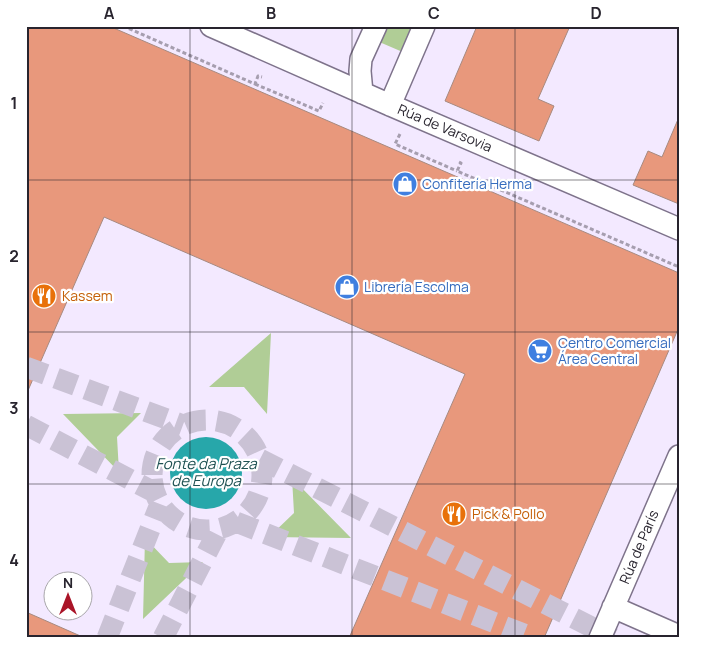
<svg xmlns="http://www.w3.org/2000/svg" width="705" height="664" font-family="Manrope,sans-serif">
	<rect width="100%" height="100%" fill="#f3e9ff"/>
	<path fill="#b0cd96" d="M384,26H416L405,53L377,41Z
		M271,333L267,414L244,387H209Z
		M141,413L117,437L119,472L63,414Z
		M292,478L351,538L269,537L294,513Z
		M145,538L169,563L203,562L143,619Z"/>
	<path fill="#27a7aa" d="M170 473a36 36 0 1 1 72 0a36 36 0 1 1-72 0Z"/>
	<path fill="#e8987c" stroke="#a78a80" d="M26,26H109L679,273V327L544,638H349L465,374L104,217L26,395Z
		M477,26H570L538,99L554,106L539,141L445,101Z
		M679,117V204L633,185L648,151L662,157Z
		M26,612L85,638H26Z"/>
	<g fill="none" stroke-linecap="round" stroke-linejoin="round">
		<path stroke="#cac2d5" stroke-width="21" stroke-dasharray="21 11" stroke-linecap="butt" d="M26,367L183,425
			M152 475a55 55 0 1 1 110 0a55 55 0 1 1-110 0Z
			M26,425L154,492
			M260,459L613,638
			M236,522L534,638
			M107,638L160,504
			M163,638L219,529"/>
		<defs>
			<path id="minor" d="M211,26L390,105L679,229
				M362,93L360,71L361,59L376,26
				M390,105L424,26
				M613,607L679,636
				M600,638L679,456"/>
		</defs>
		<use href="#minor" stroke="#7e738b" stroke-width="24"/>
		<path stroke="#a69eaf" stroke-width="3" stroke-dasharray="4 2.5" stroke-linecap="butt" d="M123,26L255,84L258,76L262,77
			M255,84L319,111L323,103
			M400,134L395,144L457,171
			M459,162L461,163L457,171L679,267"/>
		<use href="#minor" stroke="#fff" stroke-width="21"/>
	</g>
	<path fill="none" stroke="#28242e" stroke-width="1" stroke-opacity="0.55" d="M190,26V638M352,26V638M515,26V638M26,180H679M26,332H679M26,484H679"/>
	<defs>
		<symbol id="shop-disc" viewBox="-11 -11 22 22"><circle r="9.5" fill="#3f7fe0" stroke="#fff"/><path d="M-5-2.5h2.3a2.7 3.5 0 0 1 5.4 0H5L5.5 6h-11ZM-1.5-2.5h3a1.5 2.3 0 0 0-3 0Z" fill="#fff"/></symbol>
		<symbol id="restaurant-disc" viewBox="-11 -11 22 22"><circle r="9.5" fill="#e8710a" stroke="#fff"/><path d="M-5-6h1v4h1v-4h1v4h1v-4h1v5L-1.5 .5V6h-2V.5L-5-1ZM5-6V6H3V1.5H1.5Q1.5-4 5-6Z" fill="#fff"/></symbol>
		<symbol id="supermarket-disc" viewBox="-11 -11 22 22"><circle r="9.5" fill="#3f7fe0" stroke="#fff"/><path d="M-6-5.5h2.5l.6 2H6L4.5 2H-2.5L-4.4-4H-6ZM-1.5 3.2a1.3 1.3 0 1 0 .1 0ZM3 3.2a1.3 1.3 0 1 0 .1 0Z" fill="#fff"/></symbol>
	</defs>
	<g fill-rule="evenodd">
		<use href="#shop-disc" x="391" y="170" width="28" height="28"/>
		<use href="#shop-disc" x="333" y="273" width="28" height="28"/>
		<use href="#restaurant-disc" x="30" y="282" width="28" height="28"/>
		<use href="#supermarket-disc" x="526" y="337" width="28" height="28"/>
		<use href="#restaurant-disc" x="440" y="500" width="28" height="28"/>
	</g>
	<g text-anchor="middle" stroke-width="4.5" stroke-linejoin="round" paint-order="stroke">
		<g font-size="14" fill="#28242e" stroke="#fff">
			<text transform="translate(445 128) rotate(23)" y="5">Rúa de Varsovia</text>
			<text transform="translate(639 547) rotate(-67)" y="5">Rúa de París</text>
		</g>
		<g font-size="14" fill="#366cbe" stroke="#fff" text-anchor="start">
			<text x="422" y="189">Confitería Herma</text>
			<text x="364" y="292">Librería Escolma</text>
			<text x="558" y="348">Centro Comercial<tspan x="558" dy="16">Área Central</tspan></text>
		</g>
		<g font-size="14" fill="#c56008" stroke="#fff" text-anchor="start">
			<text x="62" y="301">Kassem</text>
			<text x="472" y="519">Pick &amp; Pollo</text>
		</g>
		<g font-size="15" font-style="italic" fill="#1e5152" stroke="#fff">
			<text x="206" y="469">Fonte da Praza<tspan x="206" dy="17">de Europa</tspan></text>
		</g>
	</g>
	<rect width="705" height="664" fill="none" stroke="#ffffff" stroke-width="55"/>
	<g transform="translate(68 596)"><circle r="24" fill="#ffffff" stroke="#a9a7ab"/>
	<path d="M0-4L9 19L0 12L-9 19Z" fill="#aa1428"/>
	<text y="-8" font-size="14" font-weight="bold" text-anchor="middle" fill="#28242e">N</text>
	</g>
	<rect x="28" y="28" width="650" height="608" fill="none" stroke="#28242e" stroke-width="2"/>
	<g font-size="16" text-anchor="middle" font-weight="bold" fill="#28242e">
		<text x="109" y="19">A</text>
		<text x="271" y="19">B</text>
		<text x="434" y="19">C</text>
		<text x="596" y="19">D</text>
		<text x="14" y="109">1</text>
		<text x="14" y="262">2</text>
		<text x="14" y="414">3</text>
		<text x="14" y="566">4</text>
	</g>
</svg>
